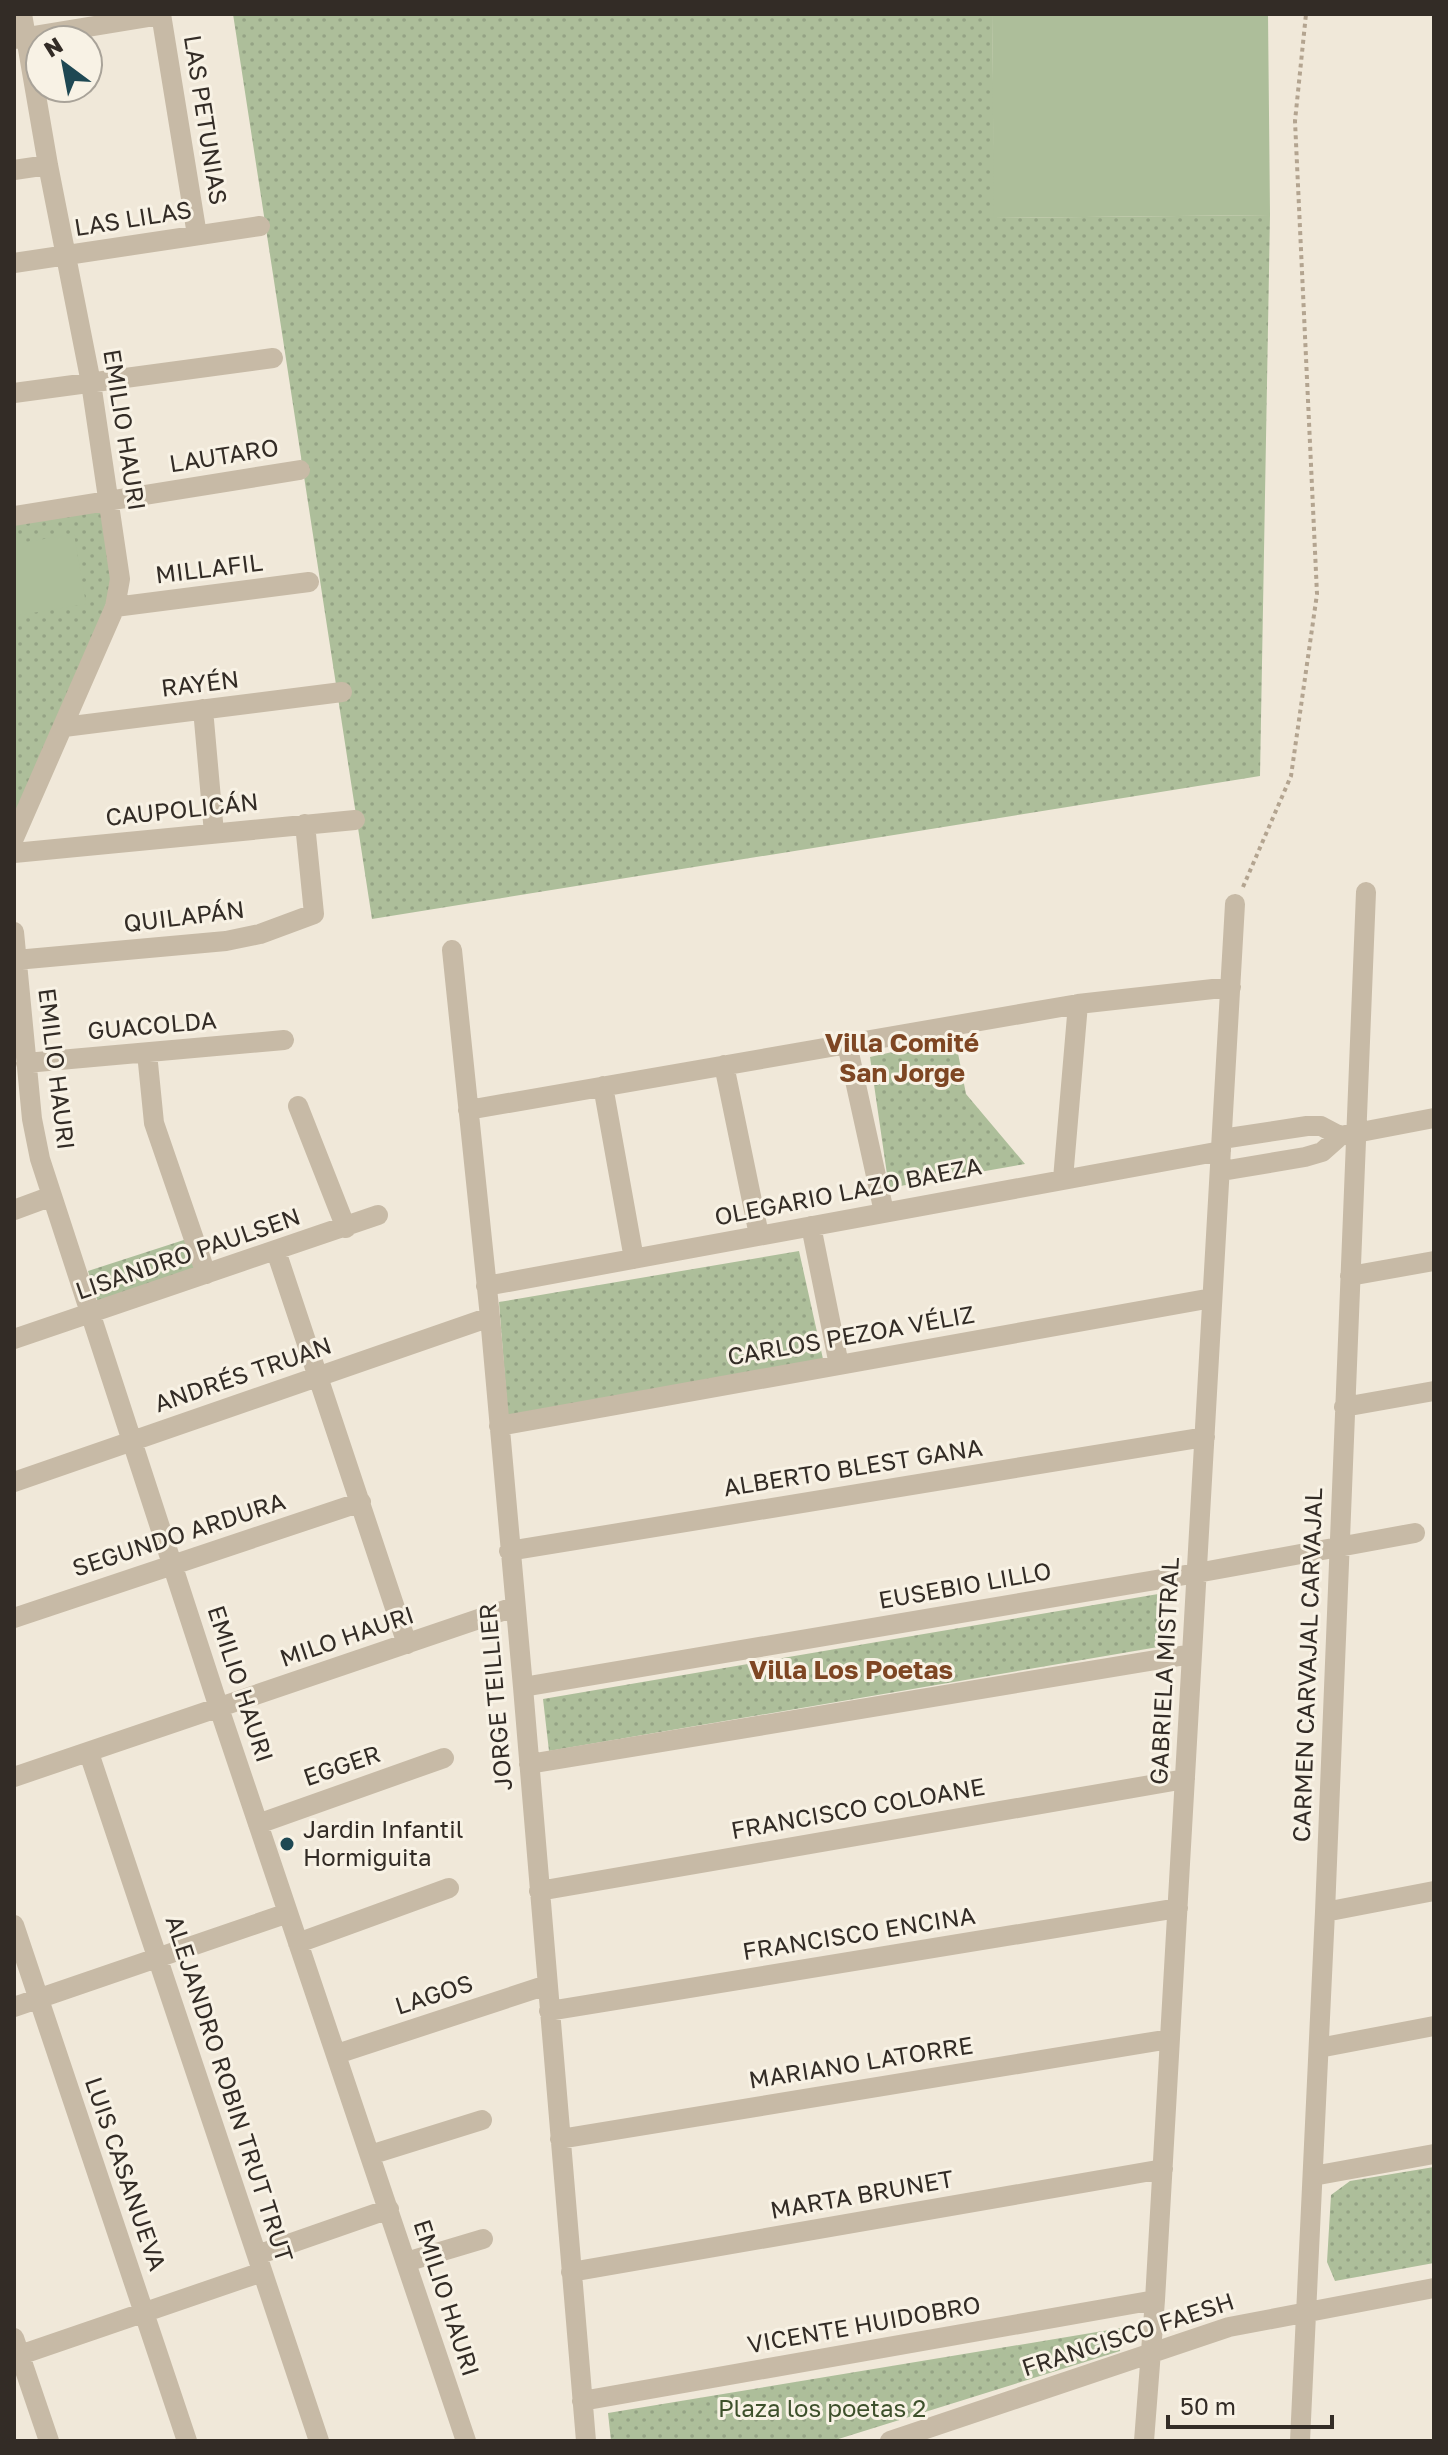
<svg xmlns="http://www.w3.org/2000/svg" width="1448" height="2455" font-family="'Golos Text',sans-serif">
	<defs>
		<pattern id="grass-dots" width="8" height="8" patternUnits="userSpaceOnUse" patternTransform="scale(2)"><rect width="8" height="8" fill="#adbe9a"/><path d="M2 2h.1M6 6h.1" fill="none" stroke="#95a385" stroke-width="1.8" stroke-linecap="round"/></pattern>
	</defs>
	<rect width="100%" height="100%" fill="#f0e8d9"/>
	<path fill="url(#grass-dots)" d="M233,14H992L995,218L1270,215L1260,776L372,919Z
		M106,505L117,577L14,829V521Z
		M955,1038L966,1094L1025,1164L889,1188L870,1057Z
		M190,1238L200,1269L98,1303L88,1271Z
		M799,1251L825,1368L508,1417L499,1302Z
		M1164,1593V1646L549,1751L543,1699Z
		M1434,2167V2263L1335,2281L1327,2262L1331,2195L1350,2181Z
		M1121,2328L1120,2351L832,2441H611L608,2413Z"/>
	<path fill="#adbe9a" d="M992,14H1268L1270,215L994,218Z
		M74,534L86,604L14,616V544Z"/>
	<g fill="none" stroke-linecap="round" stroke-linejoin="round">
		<path stroke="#b3a490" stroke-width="4" stroke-dasharray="4 4" stroke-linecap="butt" d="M1243,887L1291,776L1317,594L1295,121L1306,14"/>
		<path stroke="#c7baa6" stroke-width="20" d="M161,14L197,235
			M15,39L161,15
			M14,170L48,165
			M14,263L260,226
			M14,393L273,358
			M14,516L300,470
			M115,607L309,582
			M203,709L214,833
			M64,727L342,692
			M14,838L115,607L120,579L91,383L48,165L22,14
			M14,853L355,820
			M14,932L32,1119L40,1159L219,1708L466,2441
			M452,950L490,1317L523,1687L586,2441
			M16,960L226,941L260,934L314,914L305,824
			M847,1044L884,1212
			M147,1053L154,1123L206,1274
			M26,1063L284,1040
			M724,1065L759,1235
			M603,1086L634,1259
			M298,1106L346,1228
			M468,1110L1078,1004L1231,987
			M1222,1139L1307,1126H1321L1340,1136
			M1222,1171L1305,1157L1322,1152L1340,1136L1434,1118
			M1063,1179L1078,1004
			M14,1210L52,1196
			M811,1226L839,1365
			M276,1251L407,1644
			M1350,1276L1434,1261
			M486,1286L1221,1151
			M14,1339L378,1215
			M1344,1407L1434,1391
			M499,1426L1212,1298
			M14,1482L490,1317
			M509,1551L1205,1437
			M14,1618L361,1502
			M523,1687L1197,1573L1415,1533
			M89,1753L319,2441
			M529,1764L1192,1654
			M14,1777L514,1607
			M258,1824L444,1758
			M539,1891L1185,1779
			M1325,1912L1434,1891
			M14,1925L187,2441
			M298,1943L449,1888
			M14,2007L288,1913
			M549,2011L1178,1908
			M1319,2048L1434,2026
			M337,2054L547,1985
			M560,2139L1170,2039
			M370,2155L482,2120
			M1313,2176L1434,2154
			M257,2255L389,2209
			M406,2262L483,2239
			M571,2272L1163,2169
			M14,2338L49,2441
			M20,2355L262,2272
			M582,2401L1155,2300
			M890,2441L1229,2327L1434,2288
			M1144,2441L1155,2300L1235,904
			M1300,2441L1325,1912L1366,892"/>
	</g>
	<circle fill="#1e4853" stroke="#f8f2e5" stroke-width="3" cx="287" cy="1844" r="8"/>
	<g text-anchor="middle" stroke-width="6" stroke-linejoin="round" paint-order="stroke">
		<g font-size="24" fill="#332c26" stroke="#f8f2e5">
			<text transform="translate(205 120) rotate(81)" y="8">LAS PETUNIAS</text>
			<text transform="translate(133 219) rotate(-9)" y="8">LAS LILAS</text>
			<text transform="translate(124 430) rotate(81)" y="8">EMILIO HAURI</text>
			<text transform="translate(224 456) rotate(-9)" y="8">LAUTARO</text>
			<text transform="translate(209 569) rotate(-7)" y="8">MILLAFIL</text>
			<text transform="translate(200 684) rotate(-7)" y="8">RAYÉN</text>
			<text transform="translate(182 810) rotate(-6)" y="8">CAUPOLICÁN</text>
			<text transform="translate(184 917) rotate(-7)" y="8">QUILAPÁN</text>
			<text transform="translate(152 1026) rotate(-5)" y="8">GUACOLDA</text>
			<text transform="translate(56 1069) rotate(83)" y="8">EMILIO HAURI</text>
			<text transform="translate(848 1192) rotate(-11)" y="8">OLEGARIO LAZO BAEZA</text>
			<text transform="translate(188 1254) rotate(-19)" y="8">LISANDRO PAULSEN</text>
			<text transform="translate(851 1336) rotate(-10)" y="8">CARLOS PEZOA VÉLIZ</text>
			<text transform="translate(243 1375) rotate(-19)" y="8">ANDRÉS TRUAN</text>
			<text transform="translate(853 1468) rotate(-9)" y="8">ALBERTO BLEST GANA</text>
			<text transform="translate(179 1535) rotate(-18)" y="8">SEGUNDO ARDURA</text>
			<text transform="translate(965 1586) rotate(-10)" y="8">EUSEBIO LILLO</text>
			<text transform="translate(347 1637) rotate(-19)" y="8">MILO HAURI</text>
			<text transform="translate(1308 1665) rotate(-88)" y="8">CARMEN CARVAJAL CARVAJAL</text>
			<text transform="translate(1165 1671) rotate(-87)" y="8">GABRIELA MISTRAL</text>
			<text transform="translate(240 1684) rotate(72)" y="8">EMILIO HAURI</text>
			<text transform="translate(496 1697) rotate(-95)" y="8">JORGE TEILLIER</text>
			<text transform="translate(342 1766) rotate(-19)" y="8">EGGER</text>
			<text transform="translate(858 1809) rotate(-10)" y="8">FRANCISCO COLOANE</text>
			<text transform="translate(859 1934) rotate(-9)" y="8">FRANCISCO ENCINA</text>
			<text transform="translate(434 1995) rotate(-18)" y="8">LAGOS</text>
			<text transform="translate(861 2063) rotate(-9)" y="8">MARIANO LATORRE</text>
			<text transform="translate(229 2089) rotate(72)" y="8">ALEJANDRO ROBIN TRUT TRUT</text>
			<text transform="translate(125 2174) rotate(71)" y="8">LUIS CASANUEVA</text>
			<text transform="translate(862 2195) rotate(-10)" y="8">MARTA BRUNET</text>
			<text transform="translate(446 2298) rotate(72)" y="8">EMILIO HAURI</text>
			<text transform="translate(864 2325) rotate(-10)" y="8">VICENTE HUIDOBRO</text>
			<text transform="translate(1128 2335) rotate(-18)" y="8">FRANCISCO FAESH</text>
		</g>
		<g font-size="24" fill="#332c26" stroke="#f8f2e5" text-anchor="start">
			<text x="303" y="1838">Jardin Infantil<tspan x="303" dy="28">Hormiguita</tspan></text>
		</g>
		<g font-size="24" fill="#3d502b" stroke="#f8f2e5">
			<text x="822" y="2417">Plaza los poetas 2</text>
		</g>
		<g font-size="26" font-weight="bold" fill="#7e4623" stroke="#f8f2e5">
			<text x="902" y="1052">Villa Comité<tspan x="902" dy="30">San Jorge</tspan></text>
			<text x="851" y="1679">Villa Los Poetas</text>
		</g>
	</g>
	<rect width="1448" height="2455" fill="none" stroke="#332c26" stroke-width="32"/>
	<g transform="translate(64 64) rotate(328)"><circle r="38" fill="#f8f2e5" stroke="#a9a399" stroke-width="2"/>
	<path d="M0-6L14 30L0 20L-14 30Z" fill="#1e4853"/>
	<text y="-12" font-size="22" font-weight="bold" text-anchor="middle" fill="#332c26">N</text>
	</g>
	<path d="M1168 2415v12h164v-12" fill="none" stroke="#332c26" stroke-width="4"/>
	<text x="1180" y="2415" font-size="24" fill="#332c26" stroke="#f8f2e5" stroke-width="6" paint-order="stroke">50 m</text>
</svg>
